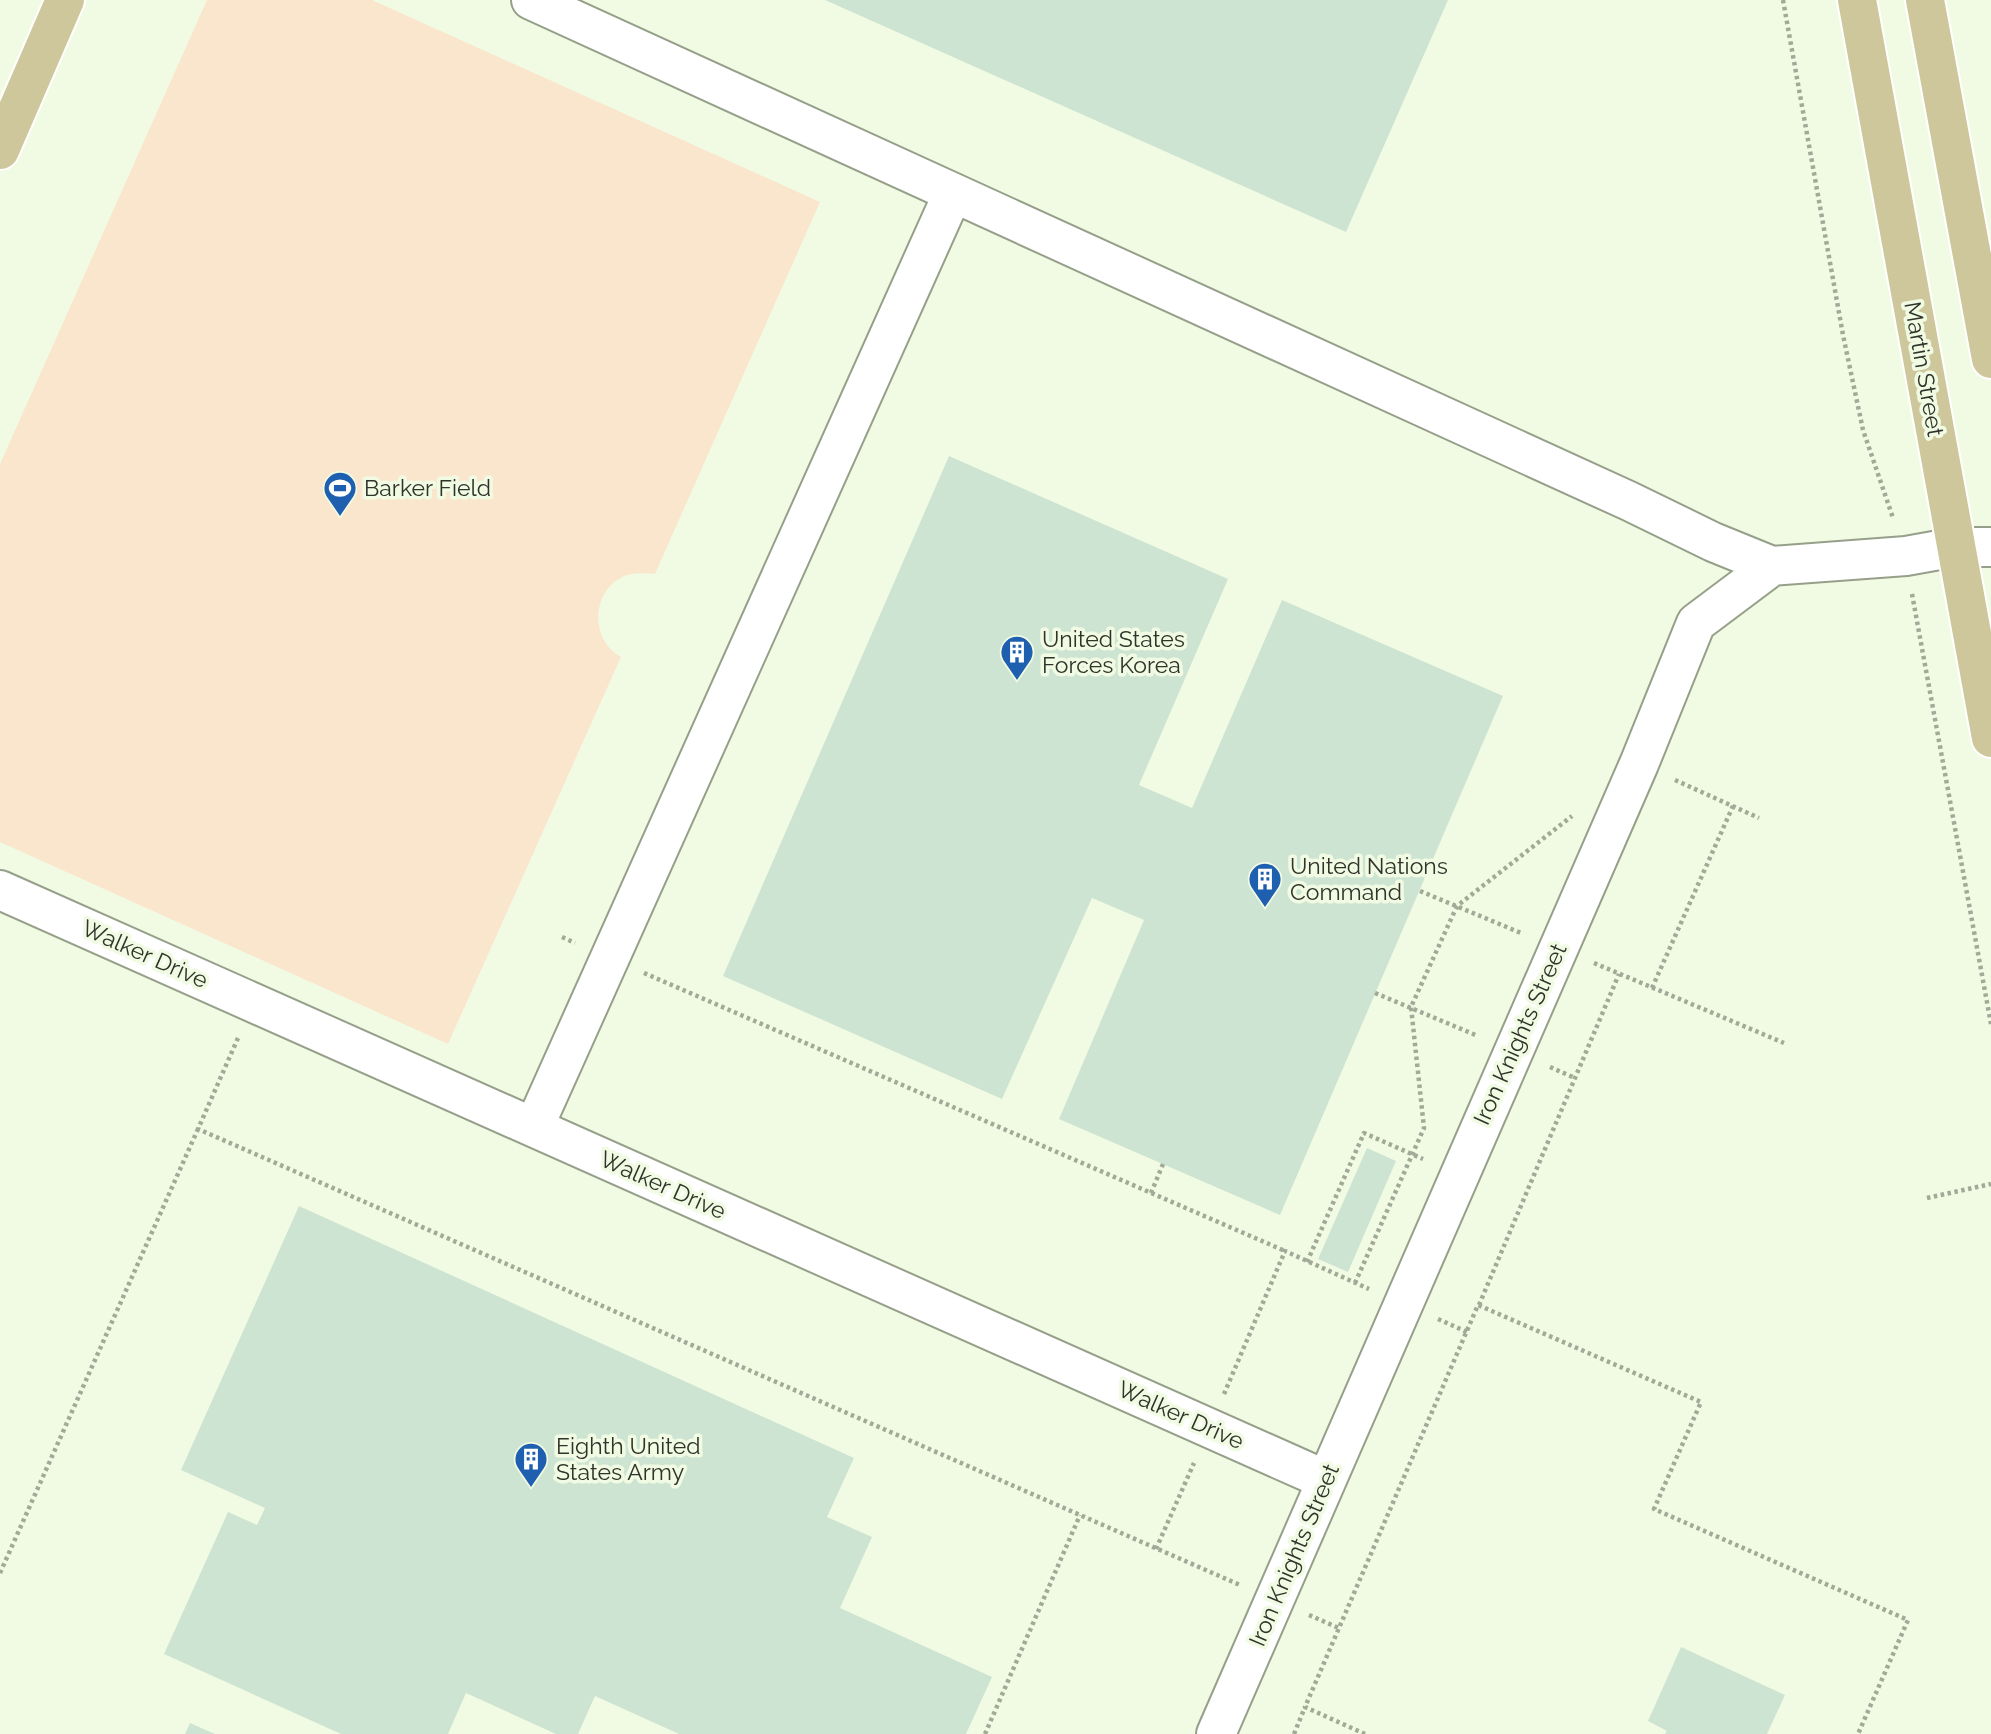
<svg xmlns="http://www.w3.org/2000/svg" width="1991" height="1734" font-family="Raleway,sans-serif">
	<rect width="100%" height="100%" fill="#f1fbe3"/>
	<path fill="#fae6cd" d="M207,0H372L820,202L655,574C644,573 632,572 622,577C591,593 590,640 621,657L448,1044L0,842V464Z"/>
	<path fill="#cee4d2" d="M825,0H1448L1346,232Z
		M949,456L1228,579L1139,785L1192,808L1282,600L1503,696L1280,1215L1059,1119L1144,920L1092,898L1002,1099L723,976Z
		M1367,1148L1396,1161L1348,1272L1318,1259Z
		M299,1206L854,1458L827,1517L872,1537L840,1608L992,1677L966,1734H679L595,1696L578,1734H556L466,1693L448,1734H341L164,1654L228,1512L257,1525L265,1508L181,1470Z
		M1681,1647L1785,1695L1767,1734H1665L1667,1731L1648,1721Z
		M190,1723L215,1734H185Z"/>
	<g fill="none" stroke-linecap="round" stroke-linejoin="round">
		<defs>
			<path id="minor" d="M531,0L1629,501L1713,542L1772,566
				M0,890L1326,1480
				M534,1127L953,193
				M1216,1734L1639,764L1696,623L1772,566L1906,556L1956,547H1991"/>
			<path id="major" d="M1857,0L1991,738
				M1925,0L1991,359
				M0,150L65,0"/>
		</defs>
		<use href="#minor" stroke="#969f89" stroke-width="42"/>
		<use href="#major" stroke="#fff" stroke-width="42"/>
		<path stroke="#a2a998" stroke-width="4.5" stroke-dasharray="3.5 3.5" stroke-linecap="butt" d="M1783,0L1843,335L1863,430L1893,518
			M1912,594L1991,1024
			M1675,780L1759,818
			M1420,891L1521,933
			M562,937L575,943
			M1594,963L1784,1043
			M644,973L1285,1251
			M1652,988L1733,806
			M1375,993L1478,1036
			M238,1038L198,1129L1240,1585
			M1550,1067L1575,1078
			M1151,1193L1163,1164
			M1927,1198L1991,1184
			M1307,1262L1364,1133L1423,1159
			M1355,1283L1424,1128L1411,1007L1457,906L1572,816
			M1479,1305L1619,974
			M1438,1319L1467,1332
			M1224,1394L1285,1251L1369,1289
			M1156,1549L1194,1463
			M0,1573L198,1129
			M1309,1615L1341,1629
			M985,1734L1080,1515
			M1294,1734L1305,1707
			M1365,1734L1305,1707L1478,1305L1701,1402L1654,1509L1908,1620L1858,1734"/>
		<use href="#minor" stroke="#fff" stroke-width="38"/>
		<use href="#major" stroke="#cfc79c" stroke-width="38"/>
	</g>
	<defs>
		<symbol id="stadium-pin" viewBox="-11 -11 22 30"><path d="M0 17L-7.5 6A9.5 9.5 0 1 1 7.5 6Z" fill="#1e5fb0" stroke="#f1fbe3"/><path d="M0-5a6.5 5 0 1 0 0 10a6.5 5 0 1 0 0-10ZM-3.5-1.8h7v3.6h-7Z" fill="#fff"/></symbol>
		<symbol id="building-pin" viewBox="-11 -11 22 30"><path d="M0 17L-7.5 6A9.5 9.5 0 1 1 7.5 6Z" fill="#1e5fb0" stroke="#f1fbe3"/><path d="M-4-6H4V6H1V3H-1V6H-4ZM-2.5-4.3h1.7v1.8h-1.7ZM.8-4.3h1.7v1.8H.8ZM-2.5-1h1.7V.8h-1.7ZM.8-1h1.7V.8H.8Z" fill="#fff"/></symbol>
	</defs>
	<g fill-rule="evenodd">
		<use href="#stadium-pin" x="321" y="469" width="38" height="52"/>
		<use href="#building-pin" x="998" y="633" width="38" height="52"/>
		<use href="#building-pin" x="1246" y="860" width="38" height="52"/>
		<use href="#building-pin" x="512" y="1440" width="38" height="52"/>
	</g>
	<g text-anchor="middle" stroke-width="7" stroke-linejoin="round" paint-order="stroke">
		<g font-size="23" fill="#30332a" stroke="#f1fbe3">
			<text transform="translate(1924 369) rotate(80)" y="8">Martin Street</text>
			<text transform="translate(145 954) rotate(24)" y="8">Walker Drive</text>
			<text transform="translate(1520 1034) rotate(-66)" y="8">Iron Knights Street</text>
			<text transform="translate(663 1185) rotate(24)" y="8">Walker Drive</text>
			<text transform="translate(1181 1415) rotate(24)" y="8">Walker Drive</text>
			<text transform="translate(1294 1555) rotate(-67)" y="8">Iron Knights Street</text>
		</g>
		<g font-size="23" fill="#30332a" stroke="#f1fbe3" text-anchor="start">
			<text x="364" y="496">Barker Field</text>
			<text x="1042" y="647">United States<tspan x="1042" dy="26">Forces Korea</tspan></text>
			<text x="1290" y="874">United Nations<tspan x="1290" dy="26">Command</tspan></text>
			<text x="556" y="1454">Eighth United<tspan x="556" dy="26">States Army</tspan></text>
		</g>
	</g>
</svg>
